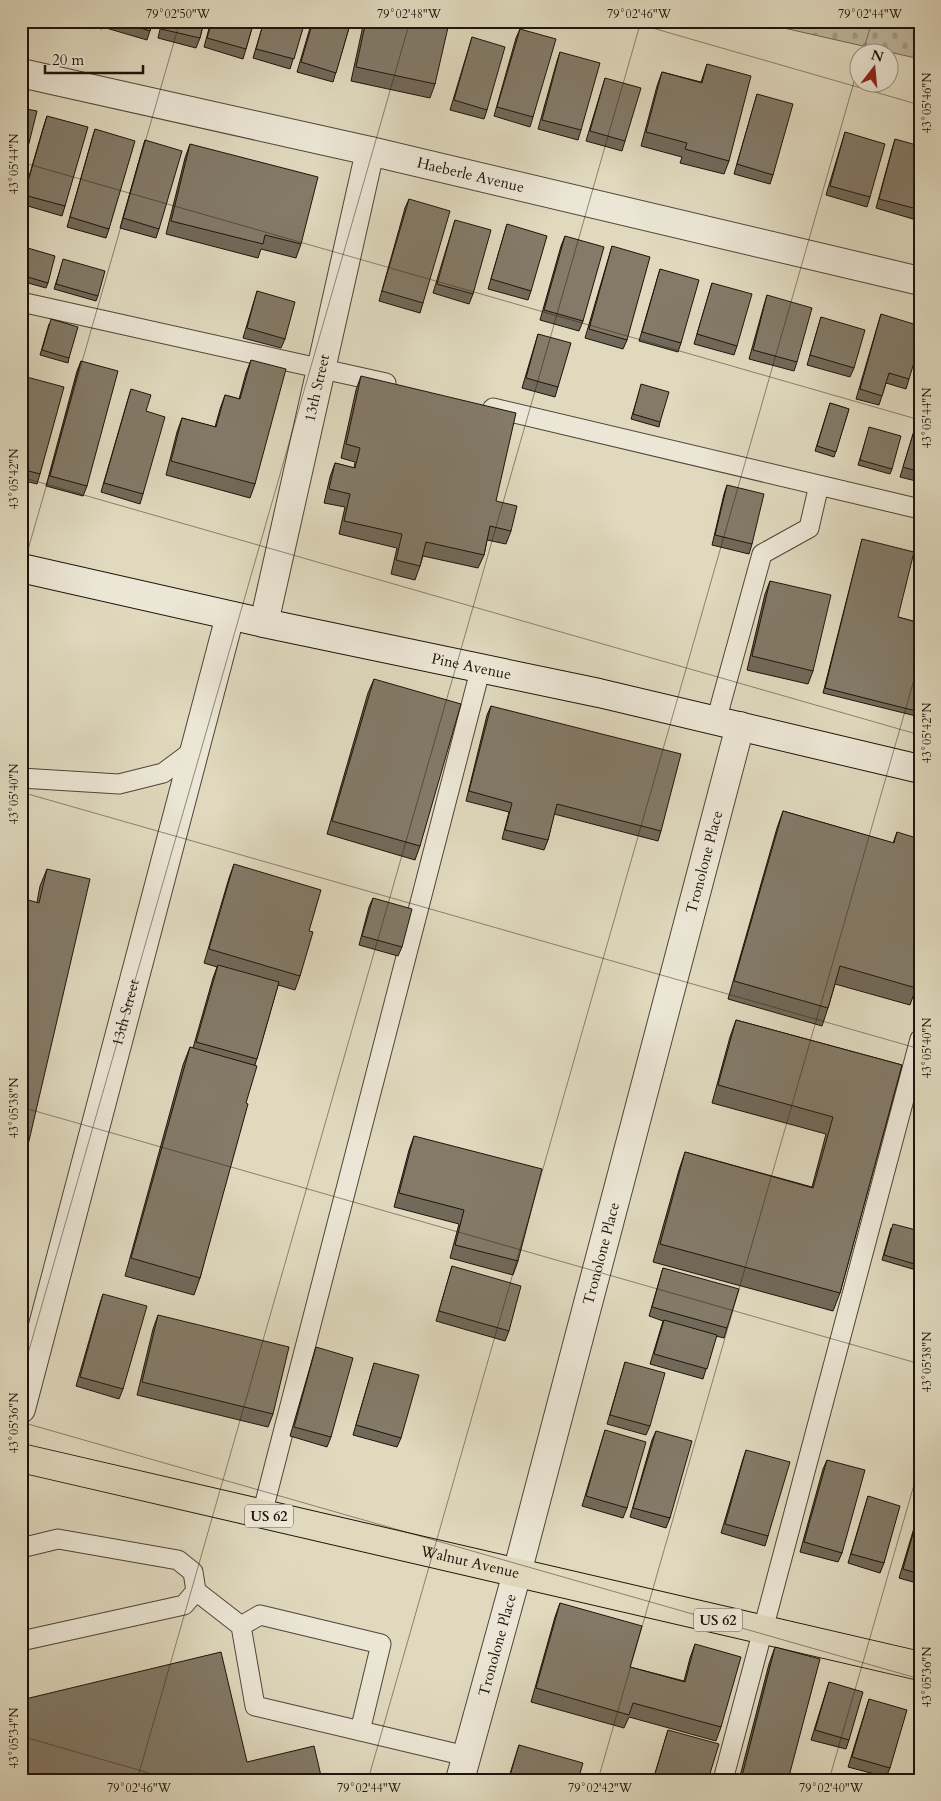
<svg xmlns="http://www.w3.org/2000/svg" width="941" height="1801" font-family="Cardo,serif">
	<defs>
		<pattern id="cemetery-stones" width="16" height="16" patternUnits="userSpaceOnUse" patternTransform="scale(1.25)"><rect width="16" height="16" fill="#bfb8a0"/><path d="M2 7V4a2 2 0 0 1 4 0v3zM10 15v-3a2 2 0 0 1 4 0v3z" fill="#a49d88"/></pattern>
	</defs>
	<rect width="100%" height="100%" fill="#e0d9be"/>
	<filter id="stains"><feTurbulence type="fractalNoise" baseFrequency=".004" numOctaves="4"/><feColorMatrix values="0 0 0 0 .2 0 0 0 0 .09 0 0 0 0 .02 0 0 0 .5 -.17"/></filter>
	<radialGradient id="worn" r=".72"><stop offset=".6" stop-color="#630" stop-opacity="0"/><stop offset="1" stop-color="#630" stop-opacity=".3"/></radialGradient>
	<path fill="url(#cemetery-stones)" stroke="#6f6656" d="M753,21H920V59Z"/>
	<g fill="none" stroke-linecap="round" stroke-linejoin="round">
		<defs>
			<path id="lane" d="M21,302L386,383
				M493,408L920,509
				M716,721L762,554L809,528L819,485
				M21,778L119,784L163,773L194,750
				M262,1514L481,667
				M21,1548L58,1539L178,1560L193,1572L196,1591L184,1605L21,1641
				M196,1591L241,1626
				M360,1731L381,1644L260,1615L241,1626L255,1706L466,1756
				M723,1780L920,1039"/>
			<g id="street">
				<path id="s1" d="M21,73L370,151L920,281"/>
				<path id="s2" d="M264,623L370,151"/>
				<path id="s3" d="M21,1409L230,616"/>
				<path id="s4" d="M460,1780L517,1573L740,726"/>
			</g>
			<g id="secondary">
				<path id="s5" d="M21,568L264,623L599,693L920,769"/>
			</g>
			<g id="primary">
				<path id="s6" d="M21,1458L920,1666"/>
			</g>
		</defs>
		<use href="#lane" stroke="#4f4538" stroke-width="21"/>
		<use href="#street" stroke="#4f4538" stroke-width="30"/>
		<use href="#secondary" stroke="#1f140b" stroke-width="30"/>
		<use href="#primary" stroke="#1f140b" stroke-width="30"/>
		<use href="#lane" stroke="#ebe6d5" stroke-width="19"/>
		<use href="#street" stroke="#ebe6d5" stroke-width="28"/>
		<use href="#secondary" stroke="#ebe6d5" stroke-width="28"/>
		<use href="#primary" stroke="#e0d9be" stroke-width="28"/>
	</g>
	<path fill="#716959" stroke="#1f140b" d="M67,21H104L102,29Z
		M108,21H153L147,40L106,28Z
		M162,21H204L200,38L196,48L158,38Z
		M211,21H254L243,59L204,47Z
		M264,21H305L290,69L253,58Z
		M312,21H351L333,82L297,72Z
		M364,21H409L408,23L425,27L427,21L435,84L430,98L351,81Z
		M520,29L533,117L530,127L494,116L516,38Z
		M472,37L487,110L484,119L450,110Z
		M560,52L581,130L578,140L538,129L557,61Z
		M707,64L729,161L724,174L680,163L682,157L641,146L657,86L662,72L701,82Z
		M605,78L625,141L622,151L586,141Z
		M757,94L773,175L770,184L734,174Z
		M47,116L65,206L62,216L21,204L44,125Z
		M95,129L109,229L106,238L67,227L92,139Z
		M845,132L870,197L867,207L826,195Z
		M895,139L917,209L913,219L876,208L892,149Z
		M145,140L159,229L156,238L120,228L142,150Z
		M190,144L301,244L296,258L261,249L258,258L166,234L185,158Z
		M409,199L423,303L420,313L379,301L405,208Z
		M455,220L473,294L469,304L433,293Z
		M507,224L531,291L528,300L488,289Z
		M565,236L583,321L579,331L540,320L561,246Z
		M21,246L48,283L46,288L21,281Z
		M612,246L627,340L623,349L585,338L609,256Z
		M62,264L98,296L96,301L54,289Z
		M660,269L681,343L678,352L639,341Z
		M712,283L737,346L734,355L694,344Z
		M257,291L285,339L281,348L243,338Z
		M767,295L797,362L794,371L749,359L764,305Z
		M881,314L909,379L906,389L886,383L879,405L856,399L878,324Z
		M821,317L854,368L850,377L807,365Z
		M49,324L69,358L68,363L40,355Z
		M538,334L558,387L555,397L522,388Z
		M251,360L255,484L250,498L166,475L177,432L182,418L215,427L220,409L225,395L239,399L246,373Z
		M81,361L87,486L83,496L46,486L77,371Z
		M23,376L40,474L37,484L21,480V380Z
		M361,376L496,501L511,531L506,544L487,540L484,555L478,568L423,556L420,566L415,580L391,574L397,548L339,534L345,507L324,503L330,477L335,463L354,468L355,462L341,458L356,390Z
		M131,389L146,411L143,494L140,504L101,492L128,399Z
		M640,389L660,422L659,427L631,419Z
		M830,403L849,409L834,457L815,451Z
		M914,431L920,433V482L900,477Z
		M868,432L892,469L890,474L858,465Z
		M727,485L752,544L749,554L712,545L724,494Z
		M862,539L898,617L920,623V717L823,693Z
		M770,581L813,671L808,684L747,670L765,594Z
		M374,679L420,846L415,860L327,834L368,693Z
		M491,706L661,831L658,841L554,814L548,840L544,850L502,839L509,812L466,801L487,715Z
		M783,811L893,843L897,832L916,988L910,1005L835,984L828,1008L822,1026L728,999L777,828Z
		M234,864L309,931L300,976L295,990L278,985L255,1065L200,1278L194,1295L125,1276L183,1065L190,1047L193,1048L213,978L217,967L204,963L229,878Z
		M47,869L21,1175L37,902L40,886Z
		M373,898L402,947L398,956L359,945L369,907Z
		M736,1020L902,1065L840,1293L833,1311L653,1262L679,1170L685,1152L812,1187L826,1134L712,1103L730,1037Z
		M414,1136L518,1261L513,1275L450,1258L459,1224L394,1207L409,1150Z
		M891,1228L920,1259L916,1270L882,1260Z
		M452,1266L509,1331L505,1341L436,1321Z
		M663,1268L727,1328L724,1338L716,1336L703,1379L650,1364L663,1321L649,1316Z
		M103,1294L123,1389L119,1399L76,1386L100,1303Z
		M158,1315L273,1414L268,1427L137,1395L153,1329Z
		M316,1347L331,1437L327,1447L290,1436L313,1357Z
		M625,1362L650,1426L646,1435L607,1424Z
		M374,1363L401,1438L397,1447L353,1435Z
		M605,1430L627,1508L623,1518L582,1506Z
		M656,1431L670,1518L666,1528L630,1517L652,1440Z
		M746,1450L768,1536L765,1546L721,1533L743,1459Z
		M827,1460L842,1553L838,1562L800,1552L823,1469Z
		M868,1496L884,1563L880,1573L848,1563Z
		M920,1508V1584L899,1578Z
		M560,1603L630,1667L684,1681L690,1658L695,1644L721,1727L716,1741L629,1717L624,1728L531,1702L555,1617Z
		M775,1647L788,1780H739L769,1664Z
		M829,1682L849,1740L846,1749L811,1740Z
		M869,1699L890,1768L886,1777L848,1767Z
		M668,1730L708,1780H653Z
		M519,1745L578,1780H508Z"/>
	<path fill="#837a68" stroke="#1f140b" d="M118,21H153L150,31Z
		M163,21H204L200,38L161,29Z
		M212,21H254L246,49L207,38Z
		M264,21H305L294,59L256,49Z
		M313,21H351L336,73L301,62Z
		M366,21H409L408,23L426,27L427,21H441L449,23L435,84L356,67Z
		M520,29L556,39L533,117L497,107Z
		M472,37L505,47L487,110L454,100Z
		M560,52L600,63L581,130L542,120Z
		M707,64L751,76L729,161L685,149L687,143L646,132L662,72L702,83Z
		M605,78L641,88L625,141L590,131Z
		M757,94L793,104L773,175L737,164Z
		M21,108L37,111L21,175Z
		M47,116L88,127L65,206L24,195Z
		M95,129L135,141L109,229L70,217Z
		M845,132L885,144L870,197L830,186Z
		M895,139L920,146V198L917,209L879,199Z
		M145,140L182,151L159,229L123,218Z
		M190,144L318,177L301,244L265,235L263,244L171,221Z
		M409,199L450,211L423,303L382,291Z
		M455,220L491,230L473,294L437,284Z
		M507,224L547,236L531,291L491,279Z
		M565,236L604,247L583,321L544,310Z
		M21,246L55,256L48,283L21,275Z
		M612,246L650,257L627,340L589,329Z
		M63,259L105,271L98,296L56,284Z
		M660,269L699,280L681,343L642,332Z
		M712,283L752,294L737,346L697,334Z
		M257,291L295,302L285,339L247,328Z
		M767,295L812,308L797,362L753,350Z
		M881,314L920,326V343L909,379L889,373L882,396L860,389Z
		M821,317L865,330L854,368L810,355Z
		M51,319L78,327L69,358L42,350Z
		M538,334L571,343L558,387L526,378Z
		M251,360L286,369L255,484L171,461L182,418L216,427L225,395L240,399Z
		M81,361L118,371L87,486L50,476Z
		M23,376L64,387L40,474L21,469V381Z
		M361,376L516,413L496,501L517,506L511,531L490,526L484,555L426,542L420,566L396,560L402,534L344,521L350,494L329,489L335,463L355,468L360,448L346,444Z
		M641,384L669,392L660,422L633,414Z
		M131,389L151,395L146,411L165,417L143,494L104,483Z
		M830,403L849,409L836,452L817,446Z
		M869,427L901,436L892,469L860,460Z
		M914,431L920,433V472L903,467Z
		M727,485L764,494L752,544L715,535Z
		M862,539L914,552L898,617L920,623V712L825,688Z
		M770,581L831,595L813,671L752,656Z
		M374,679L461,704L420,846L332,821Z
		M491,706L681,754L661,831L557,804L548,840L505,830L512,803L469,791Z
		M783,811L894,843L897,832L920,839V975L916,988L840,966L828,1008L734,981Z
		M234,864L321,890L309,931L313,932L300,976L209,949Z
		M47,869L90,879L21,1175V898L39,903Z
		M373,898L412,909L402,947L362,936Z
		M218,965L279,982L257,1059L196,1042Z
		M736,1020L902,1065L840,1293L660,1244L685,1152L813,1188L833,1117L718,1085Z
		M190,1047L257,1066L246,1103L248,1104L200,1278L131,1258Z
		M414,1136L542,1169L518,1261L455,1245L464,1210L399,1193Z
		M893,1224L920,1231V1259L918,1265L884,1255Z
		M452,1266L521,1286L509,1331L439,1311Z
		M663,1268L739,1289L727,1328L652,1307Z
		M103,1294L147,1306L123,1389L80,1377Z
		M158,1315L289,1347L273,1414L142,1382Z
		M664,1320L717,1335L707,1369L654,1354Z
		M316,1347L353,1358L331,1437L294,1427Z
		M625,1362L665,1373L650,1426L610,1415Z
		M374,1363L419,1375L401,1438L356,1425Z
		M605,1430L646,1442L627,1508L586,1496Z
		M656,1431L692,1441L670,1518L633,1508Z
		M746,1450L790,1462L768,1536L725,1524Z
		M827,1460L865,1470L842,1553L804,1542Z
		M868,1496L900,1506L884,1563L851,1554Z
		M920,1509V1574L903,1569Z
		M560,1603L642,1626L630,1667L685,1682L695,1644L741,1657L721,1727L633,1703L629,1715L536,1688Z
		M775,1647L820,1659L788,1780H741Z
		M221,1652L247,1762L314,1746L322,1780H21V1700Z
		M829,1682L863,1692L849,1740L815,1730Z
		M869,1699L907,1710L890,1768L852,1757Z
		M668,1730L719,1744L708,1780H676L655,1774Z
		M519,1745L583,1763L578,1780H512L509,1779Z"/>
	<path fill="none" stroke="#1f140b" stroke-width="1" stroke-opacity="0.45" d="M628,21L920,105M863,52L872,21M21,162L920,420M21,477L920,735M21,574L180,21M21,792L920,1049M21,1107L920,1364M21,1378L410,21M21,1422L920,1679M21,1736L173,1780M137,1780L641,21M368,1780L858,68M598,1780L920,659M829,1780L920,1464"/>
	<g text-anchor="middle" stroke-width="4" stroke-linejoin="round" paint-order="stroke">
		<g fill="#ebe6d5" stroke="#5c5348" stroke-width="1">
			<rect x="245" y="1504.5" width="48" height="23" rx="4"/>
			<rect x="694" y="1608.5" width="48" height="23" rx="4"/>
		</g>
		<g font-size="14" font-weight="bold" fill="#1f140b">
			<text x="269" y="1521">US 62</text>
			<text x="718" y="1625">US 62</text>
		</g>
		<g font-size="15" fill="#1f140b" stroke="#ebe6d5">
			<text dy="5" stroke="none"><textPath href="#s1" startOffset="461">Haeberle Avenue</textPath></text>
			<text dy="5" stroke="none"><textPath href="#s2" startOffset="241">13th Street</textPath></text>
			<text dy="5" stroke="none"><textPath href="#s5" startOffset="461">Pine Avenue</textPath></text>
			<text dy="5" stroke="none"><textPath href="#s4" startOffset="950">Tronolone Place</textPath></text>
			<text dy="5" stroke="none"><textPath href="#s3" startOffset="410">13th Street</textPath></text>
			<text dy="5" stroke="none"><textPath href="#s4" startOffset="545">Tronolone Place</textPath></text>
			<text dy="5" stroke="none"><textPath href="#s6" startOffset="461">Walnut Avenue</textPath></text>
			<text dy="5" stroke="none"><textPath href="#s4" startOffset="140">Tronolone Place</textPath></text>
		</g>
	</g>
	<rect width="941" height="1801" fill="none" stroke="#e0d9be" stroke-width="55"/>
	<g transform="translate(874 68) rotate(16)"><circle r="24" fill="#ebe6d5" stroke="#999284"/>
	<path d="M0-4L9 19L0 12L-9 19Z" fill="#8f2418"/>
	<text y="-8" font-size="14" font-weight="bold" text-anchor="middle" fill="#1f140b">N</text>
	</g>
	<path d="M45 65v8h98v-8" fill="none" stroke="#1f140b" stroke-width="2.5"/>
	<text x="52" y="65" font-size="15" fill="#1f140b" stroke="#ebe6d5" stroke-width="4" paint-order="stroke">20 m</text>
	<rect x="28" y="28" width="886" height="1746" fill="none" stroke="#1f140b" stroke-width="2"/>
	<g font-size="12" text-anchor="middle" fill="#1f140b">
		<text x="178" y="18">79°02'50"W</text>
		<text x="409" y="18">79°02'48"W</text>
		<text x="639" y="18">79°02'46"W</text>
		<text x="870" y="18">79°02'44"W</text>
		<text transform="translate(927 103) rotate(-90)" y="4">43°05'46"N</text>
		<text transform="translate(14 164) rotate(-90)" y="4">43°05'44"N</text>
		<text transform="translate(927 418) rotate(-90)" y="4">43°05'44"N</text>
		<text transform="translate(14 479) rotate(-90)" y="4">43°05'42"N</text>
		<text transform="translate(927 733) rotate(-90)" y="4">43°05'42"N</text>
		<text transform="translate(14 794) rotate(-90)" y="4">43°05'40"N</text>
		<text transform="translate(927 1048) rotate(-90)" y="4">43°05'40"N</text>
		<text transform="translate(14 1108) rotate(-90)" y="4">43°05'38"N</text>
		<text transform="translate(927 1362) rotate(-90)" y="4">43°05'38"N</text>
		<text transform="translate(14 1423) rotate(-90)" y="4">43°05'36"N</text>
		<text transform="translate(927 1677) rotate(-90)" y="4">43°05'36"N</text>
		<text transform="translate(14 1738) rotate(-90)" y="4">43°05'34"N</text>
		<text x="139" y="1792">79°02'46"W</text>
		<text x="369" y="1792">79°02'44"W</text>
		<text x="600" y="1792">79°02'42"W</text>
		<text x="831" y="1792">79°02'40"W</text>
	</g>
	<rect width="100%" height="100%" filter="url(#stains)"/>
	<rect width="100%" height="100%" fill="url(#worn)"/>
</svg>
